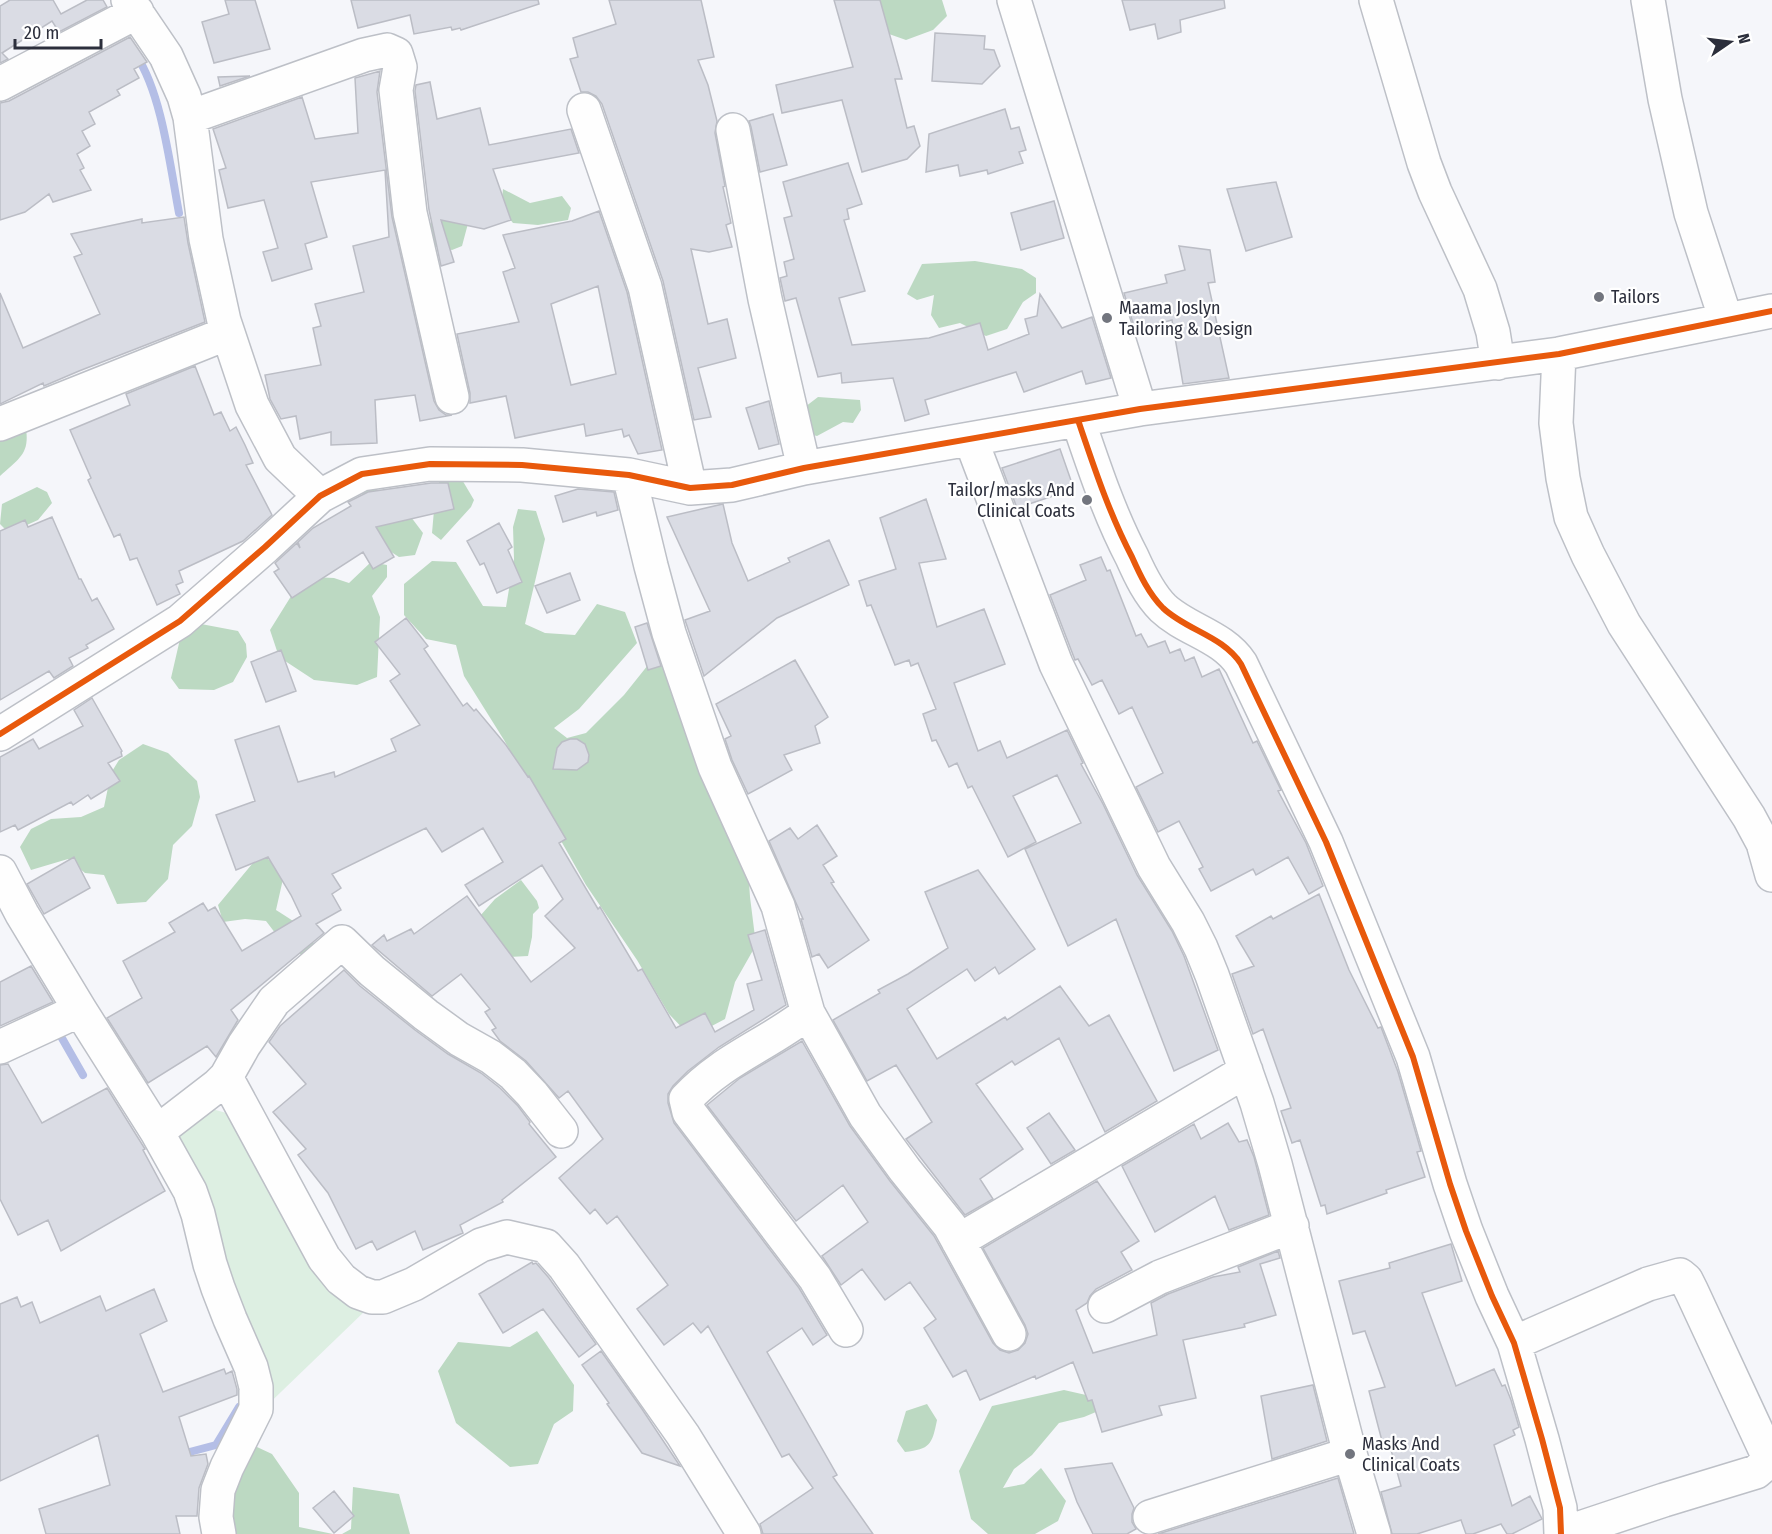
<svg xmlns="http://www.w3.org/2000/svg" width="1772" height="1534" font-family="'Fira Sans Condensed',sans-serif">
	<rect width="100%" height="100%" fill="#f5f6fa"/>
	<path fill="#ddefe2" d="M212,1109L230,1114L366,1310L254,1418L170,1168L180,1123Z"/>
	<path fill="#bcd9c2" d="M870,0H942L947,16L933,30L906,40L889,34Z
		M503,189L530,203L562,196L571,208L568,220L538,225L513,223L501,208Z
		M436,213L470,216L462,246L452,250L425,244L426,232Z
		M975,261L1022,269L1036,278V293L1023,302L1007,329L986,336L960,323L939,328L931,315L934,295L917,300L907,294L922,264Z
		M818,397L860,400L861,410L853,423L843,422L817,436L801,432V410Z
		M0,409L25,423C31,453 21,457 0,476Z
		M440,478H461L474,500L471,507L441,540L432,533L435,499Z
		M362,483L376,490L381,513H408L423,533L415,555L399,557L382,546L363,505Z
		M37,487L47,492L52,503L38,520L9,533L0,524L2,504Z
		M518,509L536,511L545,539L525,624L545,633L575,635L597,604L625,612L637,643L579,709L554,728L567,738L586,733L624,695L648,665L678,663L745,824L750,897L756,945L735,982L725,1019L691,1037L669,1014L637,960L586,885L504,740L464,676L456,645L426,639L404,615V584L432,561L456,562L483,606L506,607L514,559L513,527Z
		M371,562L387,565V577L372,596L380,617L377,677L357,685L314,680L279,657L270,630L298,585L313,577L334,578L349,583Z
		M201,624L238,631L246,644L247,657L233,682L214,690L179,689L171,678L180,639Z
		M143,744L168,753L197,781L200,797L192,826L173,845L168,879L146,902L117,904L104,875L85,873L68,859L31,870L20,847L31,829L51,819L81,817L104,807L111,773L119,760Z
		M257,858H267L281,871L283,879L276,910C293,921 310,929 316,949L303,956L282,942L266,921L245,919L223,922L218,905Z
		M521,880L537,901L539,908L533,914L532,937L528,956L509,957L480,916L495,899Z
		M537,1331L574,1385L573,1411L554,1424L538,1464L510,1467L456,1423L438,1371L458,1342L510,1347Z
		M1064,1390L1086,1395L1103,1409L1084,1417L1059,1423L1032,1455L1014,1469L1003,1488L1024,1484L1041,1468L1066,1501L1058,1521L1035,1534H988L971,1519L959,1471L992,1406Z
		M927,1404L937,1420C932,1445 930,1449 905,1452L897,1441L906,1411Z
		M257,1447L272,1454L299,1493V1527L333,1534H229L233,1460L244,1448Z
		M353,1487L399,1494L410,1534H342L351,1529Z"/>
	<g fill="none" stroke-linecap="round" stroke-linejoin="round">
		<path stroke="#b4bee6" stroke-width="8" d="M136,55C162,94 170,166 179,213
			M59,1033L83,1075
			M182,1454L216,1445L239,1407"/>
	</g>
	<path fill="#dadce4" stroke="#bbbdc5" stroke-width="1.5" fill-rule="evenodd" d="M10,0H53L61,14L87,0H103L107,7L59,32L52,21L2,53L8,59L0,63V6Z
		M225,0H255L270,49L214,63L202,22L229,14Z
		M351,0H538L539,4L461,30L460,28L452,30L451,27L414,34L410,15L358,28Z
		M609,0H701L714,57L698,60L708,85L717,121L715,133L725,186L723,187L731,223L726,225L732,247L709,252L691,249L708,324L727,319L736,358L698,368L711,417L694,420L663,281L602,104L596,96L588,92H581L570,59L578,57L573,38L616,24Z
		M834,0H880L902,79H895L907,128L914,126L920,146L907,159L862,172L842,100L782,113L776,85L853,67Z
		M1122,0H1224L1225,8L1180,20L1181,32L1158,39L1155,24L1130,30Z
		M935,33L985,36L984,49L994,50L1000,66L982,84L932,81Z
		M130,37L147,62L134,69L139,78L117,90L120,95L89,112L95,124L82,131L90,146L77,154L84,168L80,170L91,190L53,202L49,194L25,212L0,220V103L9,101Z
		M380,71L377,92L392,217L434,401L439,410L446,415H452L420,421L415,395L375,400L377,443L331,445V432L300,439L296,416L281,419L270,399L265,375L321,365L313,328L321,326L315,304L364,292L353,246L389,237L385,170L311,182L327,237L305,244L312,269L272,281L263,252L278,248L264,200L228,208L219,170L226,168L213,129L302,97L315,139L358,133L355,78Z
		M250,76L220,86L218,77Z
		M430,82L437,119L480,108L489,145L571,129L579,153L493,169L511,220L484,229L441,220L454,262L441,266L429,210L415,91L416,85Z
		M1005,109L1011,129L1019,127L1026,150L1019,152L1023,163L988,174L987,170L960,176L958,165L926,172L929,134Z
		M773,114L787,165L760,172L751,127L749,121Z
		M848,163L862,204L847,209L849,219L844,220L865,291L839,298L852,345L929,338L980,323L988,350L1029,334L1025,319L1037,316L1040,294L1062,328L1092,317L1111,378L1086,384L1082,371L1024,392L1016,372L925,400L929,414L905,421L893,378L842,383L841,373L818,377L796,298L785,301L780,278L787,276L784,262L794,259L784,218L792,216L783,182Z
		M1276,182L1292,237L1246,251L1227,189Z
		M1054,201L1064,238L1021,250L1011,213Z
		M599,211L627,292L662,450L638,454L629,435L624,437L622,429L586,436L584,424L515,438L506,396L470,403V393L457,334L519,322L503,272L515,268L503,235L572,221ZM598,286L616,374L571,385L551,304Z
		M184,217L188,243L205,322L79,371L44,386L43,383L0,404V293L23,348L100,314L74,257L82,254L71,234L142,219V223Z
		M1179,246L1210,250L1215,282L1208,283L1229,378L1183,384L1172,320L1135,330L1124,293L1167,283L1165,275L1185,270Z
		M195,366L214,415L221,412L230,431L236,427L245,445L253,463L246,465L272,515L243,541L179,571L183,582L176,585L180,594L157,605L137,558L130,560L120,534L114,537L88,480L91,478L70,430L130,405L126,394Z
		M769,401L779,444L759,449L746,408Z
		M1060,449L1074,489L1017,508L1002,468Z
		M431,483H448L454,509L376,527L394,557L373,569L363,552L292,598L274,572L279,569L275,563L297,543L300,548L298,542L313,528L351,506L348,502L368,492Z
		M578,489L614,492L618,510L597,516L596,512L563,522L555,496Z
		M926,499L946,559L919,563L937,627L984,609L1005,664L954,683L978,751L1000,741L1007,758L1067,730L1083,763L1081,764L1103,804L1137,875L1172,931L1184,956L1218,1050L1174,1071L1116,919L1068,946L1025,849L1081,823L1057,775L1013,796L1036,842L1008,857L972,786L968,788L957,763L949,767L936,740L932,741L923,714L936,709L918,663L911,666L909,660L895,665L871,605L867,606L859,581L896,569L880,518Z
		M723,504L732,543L748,581L790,562L788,558L829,540L849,585L777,618L704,676L685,620L710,611L667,517Z
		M52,517L79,579H81L92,601L97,598L114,629L86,645L88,648L69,658L73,666L54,678L49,671L0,700V531L25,520L28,527Z
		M499,523L512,547L508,550L522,582L497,593L484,563L480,565L467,541Z
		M1101,557L1107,571L1110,570L1136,636L1141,634L1148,647L1165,641L1170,653L1180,649L1185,661L1194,657L1202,677L1219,669L1253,743L1257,741L1281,790L1278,791L1306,843L1323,886L1309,894L1288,857L1256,875L1253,869L1211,891L1199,869L1203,867L1179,821L1158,832L1136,787L1163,773L1132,707L1119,714L1102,680L1092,685L1078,659L1075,660L1050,595L1086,580L1080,565Z
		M570,573L580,600L547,613L535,586Z
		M406,618L428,646L424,649L463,706L467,703L474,711L476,709L506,745L528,777L529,776L566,839L559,843L598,909L600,907L638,971L642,969L676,1028L705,1013L715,1032L754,1010L747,984L762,980L748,935L765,930L786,1005L719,1047L688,1071L673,1086L668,1094V1103L674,1123L799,1288L827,1335L813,1345L802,1328L767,1352L837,1475L833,1477L873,1534H763L760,1524L813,1488L789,1454L782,1457L708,1326L701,1333L693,1323L664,1345L637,1309L668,1285L617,1216L607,1224L595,1209L590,1214L559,1178L603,1139L568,1091L559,1098L526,1061L500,1041L492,1030L496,1028L485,1012L490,1009L461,974L432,996L372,945L384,935L387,941L411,929L414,934L467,896L531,982L575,948L545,916L563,899L542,865L479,906L465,885L503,862L483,828L442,852L426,828L332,874L341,888L332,894L341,910L316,924L324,933L231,1010L238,1020L216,1057L207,1046L148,1083L107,1018L142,998L123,961L175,932L169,923L203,903L208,911L215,907L242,951L301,916L291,895L268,857L236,870L216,815L255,801L235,740L279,726L298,782L334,772L335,777L396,751L391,739L420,725L390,681L400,674L375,642Z
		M647,623L661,666L648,670L635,627Z
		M281,650L296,691L266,702L251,662Z
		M795,660L828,717L815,726L820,743L784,755L792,770L748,794L732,760L725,739L731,736L716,704Z
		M92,698L122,751L121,752L122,756L108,763L120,781L91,799L88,795L73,805L71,802L18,830L15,825L0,832V757L33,739L39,749L83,726L74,710Z
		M570,739H577L585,744L589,755L588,762L577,770L553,769L557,748L562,742Z
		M817,825L837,856L823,865L834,882L831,883L869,940L828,968L819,954L812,957L801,919H803L769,841L790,828L798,839Z
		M74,857L90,888L44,914L27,884Z
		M978,870L1035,949L999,974L995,967L975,981L967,969L907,1009L937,1059L1005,1017L1007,1020L1060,986L1089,1026L1109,1015L1157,1101L1105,1132L1059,1038L1015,1065L1012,1061L976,1084L1023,1149L980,1179L993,1199L965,1215L906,1139L932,1122L896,1065L867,1081L833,1020L880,993L878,990L908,974L948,948L925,892Z
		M1319,894L1349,970L1378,1028L1381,1027L1398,1072L1421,1151L1417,1152L1425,1177L1386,1190L1387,1193L1327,1214L1325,1205L1321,1206L1300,1140L1292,1143L1281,1111L1291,1108L1263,1029L1253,1034L1232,974L1254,966L1236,936L1271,916L1273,919Z
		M31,966L53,1002L0,1026V982Z
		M344,970L360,986L415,1030L448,1054L481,1073L500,1088L518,1106L530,1122L529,1124L556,1157L502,1200L503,1202L460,1225L463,1233L423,1250L415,1231L377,1250L372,1241L356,1249L328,1193L298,1155L306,1149L273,1112L306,1084L269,1042L280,1026Z
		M802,1041L850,1126L890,1181L934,1236L993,1343L1000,1350L1009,1353L1018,1350L1025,1343L1028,1334L1025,1325L983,1248L1097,1181L1139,1241L1121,1252L1132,1270L1096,1289L1090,1296L1087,1303L1076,1310L1093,1353L1157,1335L1151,1303L1168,1294L1213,1277L1240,1272L1238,1267L1278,1251L1280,1258L1260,1264L1276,1315L1244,1324L1245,1327L1183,1340L1196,1398L1159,1406L1162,1415L1102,1432L1092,1400L1088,1401L1073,1362L1036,1379L1035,1376L980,1400L966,1370L953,1377L924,1328L936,1319L910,1282L885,1300L862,1269L841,1285L822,1256L868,1222L843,1185L796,1221L707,1105L740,1078Z
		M8,1064L42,1123L107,1088L145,1149L143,1150L165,1191L61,1251L48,1220L18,1235L0,1199V1065Z
		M1049,1113L1075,1150L1051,1164L1027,1128Z
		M1228,1123L1239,1142L1247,1140L1254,1157L1269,1215L1229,1230L1215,1196L1155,1232L1122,1166L1194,1124L1201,1139Z
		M1451,1244L1462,1281L1422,1293L1456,1386L1494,1369L1502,1386L1505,1385L1511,1400L1519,1427L1513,1430L1515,1435L1494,1445L1512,1506L1530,1496L1542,1519L1512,1534H1507L1501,1524L1473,1534H1466L1461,1520L1417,1534H1392L1381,1492L1401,1486L1388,1439L1382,1441L1369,1391L1385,1387L1365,1331L1353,1334L1339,1281L1390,1268L1389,1263Z
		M532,1262L533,1264L536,1263L549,1278L596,1344L579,1357L543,1309L503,1333L479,1294Z
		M154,1289L167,1321L140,1334L163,1392L224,1369L226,1374L232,1371L237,1389V1395L179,1417L191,1456L206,1454L208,1464L199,1488L197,1516H176L180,1534H46L39,1509L110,1485L98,1435L0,1481V1304L17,1297L21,1307L32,1302L40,1323L100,1296L106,1311Z
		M601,1351L642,1409L680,1466L642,1453L607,1404L609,1403L582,1365Z
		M1313,1385L1327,1441L1272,1459L1261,1396Z
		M1112,1463L1134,1508L1132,1514V1522L1136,1529L1127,1534H1093L1077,1502L1065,1469Z
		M1338,1478L1354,1534H1158Z
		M334,1491L354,1516L334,1533L313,1508Z"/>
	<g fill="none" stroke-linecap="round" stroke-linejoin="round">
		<defs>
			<path id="minor" d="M128,0L166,56L184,96L190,117L206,239L224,321L252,405L280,458L320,496
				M1014,0L1140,409
				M1376,0L1424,163L1435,192L1480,289L1493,332L1498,363
				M1648,0L1665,99L1691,213L1726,320
				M0,84L137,12
				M584,110L645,287L690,488
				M190,117L364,55L387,50L396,54L400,67L396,90L410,213L452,397
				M733,130L765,299L804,468
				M1559,354L1556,423L1563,478L1571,517L1588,555L1624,624L1749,817L1763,843L1772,875
				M1078,420C1094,467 1109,513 1132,557C1140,575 1149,594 1163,608C1186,630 1223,636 1241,664L1326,842L1413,1057L1450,1184L1466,1231L1492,1296L1514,1343L1542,1439L1560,1508L1561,1534
				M0,424L228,333
				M971,440L1056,664L1154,867L1188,922L1201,948L1212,975L1257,1103L1275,1164L1350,1454L1374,1534
				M629,475L651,566L669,633L715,767L778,906L808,1013L865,1115L905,1170L950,1226L1009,1334
				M0,734L180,621L265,547L320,496L362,474L430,464L522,465L629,475L690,488L732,485L804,468L1140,409L1559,354L1772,311
				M0,872L22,914L80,1010L157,1132L190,1191L198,1214L210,1264L218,1288L230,1319L251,1367L256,1387V1409L227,1467L218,1490L216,1517L219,1534
				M808,1013C767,1045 723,1059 686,1099L689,1112L815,1278L846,1330
				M0,1047L80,1010
				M226,1077L324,1258L341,1279L358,1292L372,1297H383L414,1284L481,1245L507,1237L546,1246L564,1266L683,1435L744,1534
				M157,1132L218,1085L226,1077L244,1045L274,1001L342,942L372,971L426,1015L459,1039L491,1057L513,1074L532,1094L561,1131
				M958,1241L1246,1071
				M1105,1306L1160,1277L1292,1226
				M1514,1343L1648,1284L1680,1275L1686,1280L1692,1292L1770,1460L1756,1472L1664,1500L1562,1534
				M1150,1517L1350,1454"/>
		</defs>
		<use href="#minor" stroke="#bdc0c7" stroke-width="36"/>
		<use href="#minor" stroke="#fefefe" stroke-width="33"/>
		<defs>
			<path id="cycleway" d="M1078,420C1094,467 1109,513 1132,557C1140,575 1149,594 1163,608C1186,630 1223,636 1241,664L1326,842L1413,1057L1450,1184L1466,1231L1492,1296L1514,1343L1542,1439L1560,1508L1561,1534
				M0,734L180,621L265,547L320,496L362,474L430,464L522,465L629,475L690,488L732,485L804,468L1140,409L1559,354L1772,311"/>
		</defs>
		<use href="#cycleway" stroke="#fff" stroke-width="10"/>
		<use href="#cycleway" stroke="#e8590c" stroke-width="6"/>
	</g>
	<g fill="#72757e" stroke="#fff" stroke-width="2">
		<circle cx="1599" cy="297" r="6"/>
		<circle cx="1107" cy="318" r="6"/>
		<circle cx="1087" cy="500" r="6"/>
		<circle cx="1350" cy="1454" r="6"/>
	</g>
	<g text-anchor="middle" stroke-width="4.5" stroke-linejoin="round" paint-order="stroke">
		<g font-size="18" fill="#2c2f3c" stroke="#fff" text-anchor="start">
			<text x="1611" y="303">Tailors</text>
			<text x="1119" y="314">Maama Joslyn<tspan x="1119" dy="21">Tailoring &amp; Design</tspan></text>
			<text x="1075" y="496" text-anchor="end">Tailor/masks And<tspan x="1075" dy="21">Clinical Coats</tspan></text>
			<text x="1362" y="1450">Masks And<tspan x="1362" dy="21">Clinical Coats</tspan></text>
		</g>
	</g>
	<g transform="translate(1730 42) rotate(76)" stroke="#ffffff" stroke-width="4.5" paint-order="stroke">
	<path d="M0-4.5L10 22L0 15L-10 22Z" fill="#2c2f3c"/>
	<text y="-9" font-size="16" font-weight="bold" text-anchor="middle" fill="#2c2f3c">N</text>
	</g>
	<path d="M15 39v9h86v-9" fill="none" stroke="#2c2f3c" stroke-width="3"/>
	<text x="24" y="39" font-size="18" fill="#2c2f3c" stroke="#ffffff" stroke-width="4.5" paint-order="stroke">20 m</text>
</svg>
